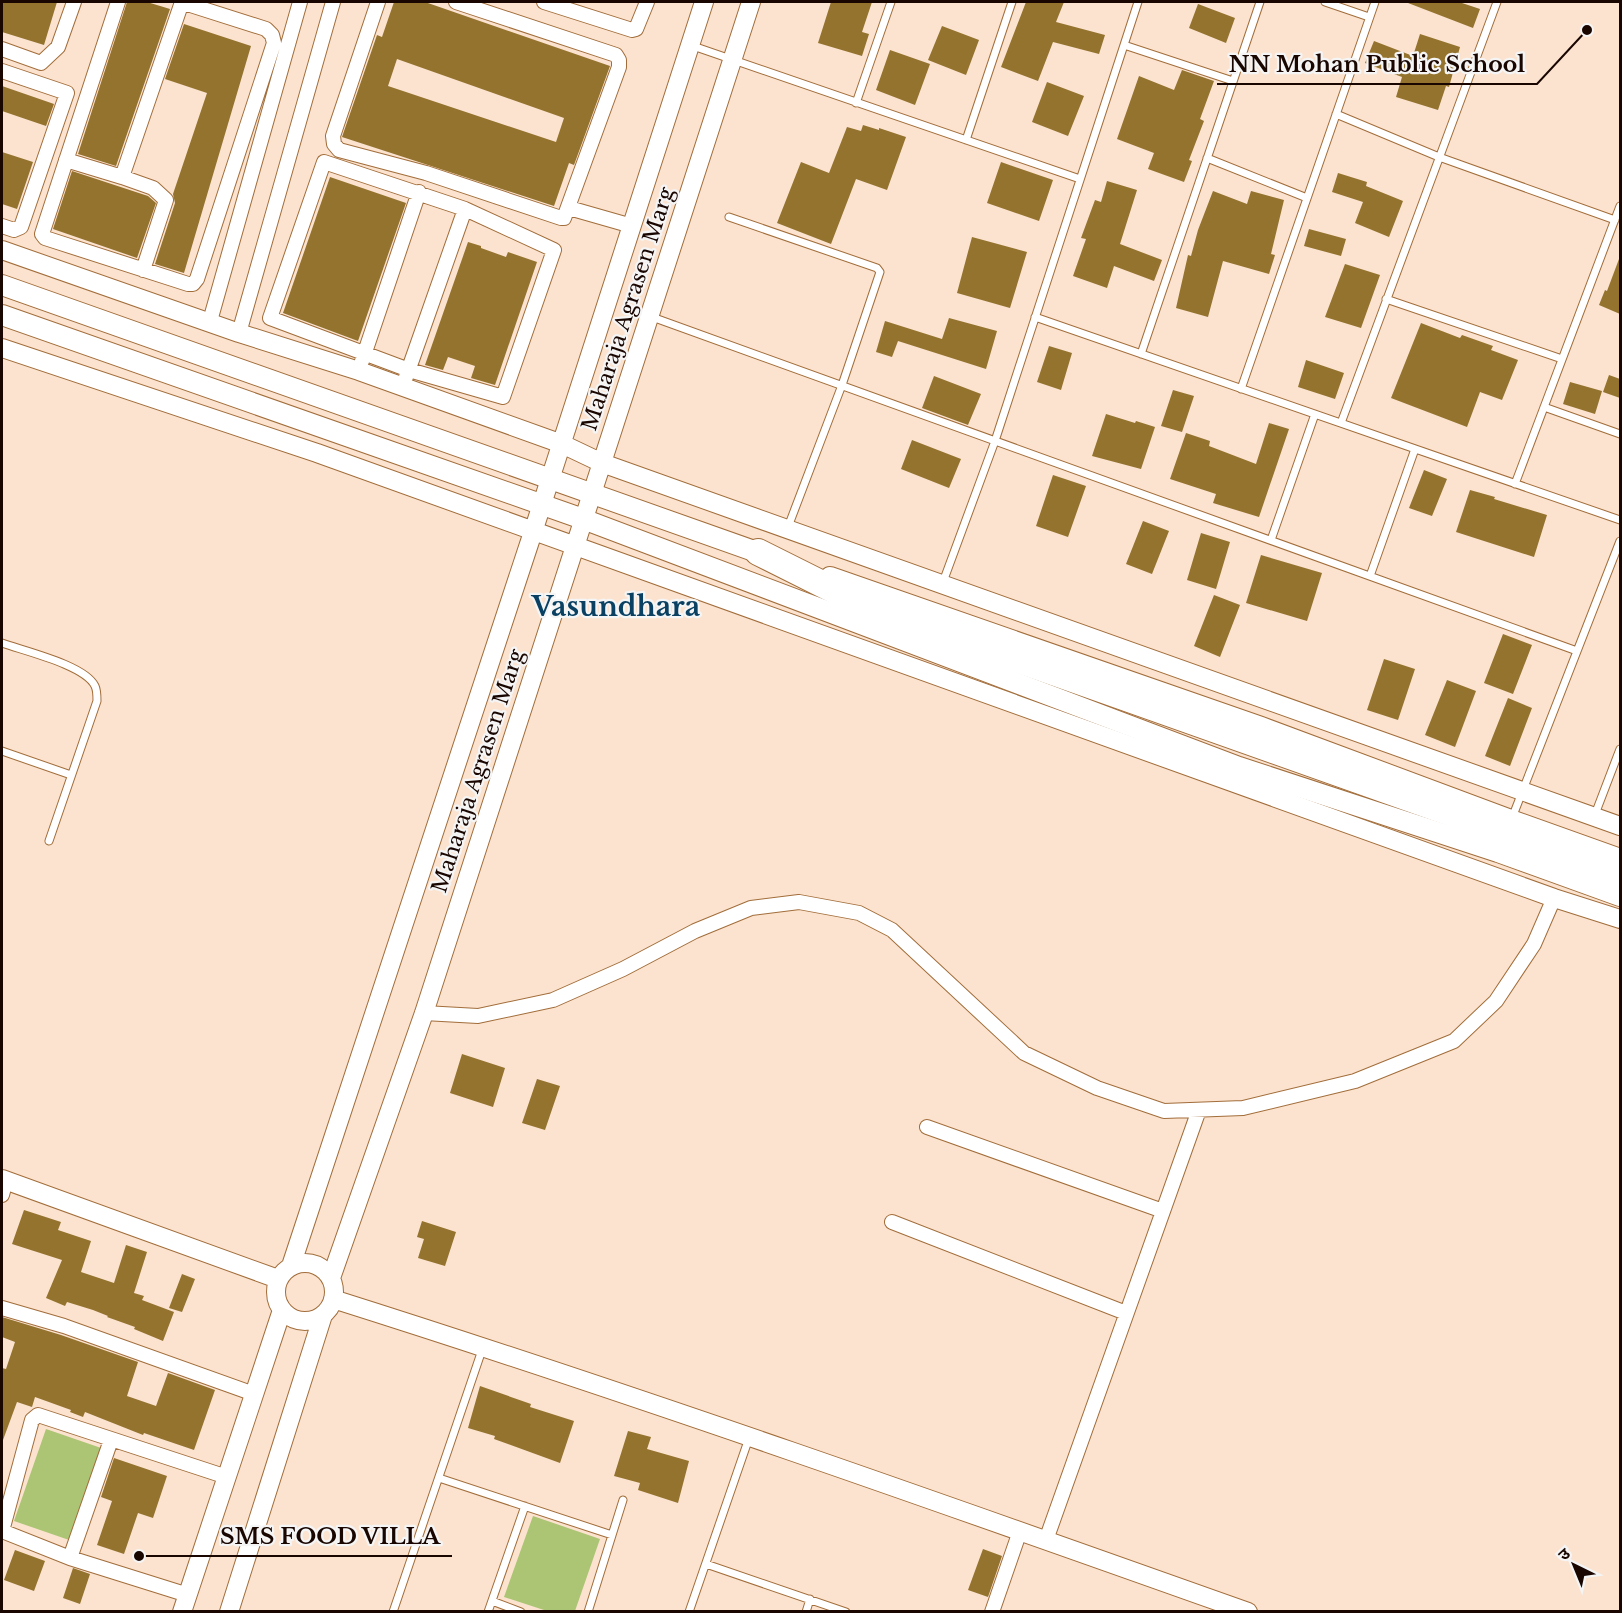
<svg xmlns="http://www.w3.org/2000/svg" width="1622" height="1613" font-family="'Libre Baskerville','Noto Sans Devanagari',serif">
	<rect width="100%" height="100%" fill="#fbe3cf"/>
	<path fill="#acc574" d="M46,1429L104,1449L72,1541L14,1521Z
		M533,1516L600,1539L575,1611H547L504,1597Z"/>
	<path fill="#94732e" fill-rule="evenodd" d="M2,2H57L44,45L2,32Z
		M127,2H147L170,9L116,166L78,154Z
		M394,2H425L610,66L574,165L569,163L554,206L342,137L377,35L382,37ZM397,59L564,118L556,142L388,86Z
		M831,2H872L862,32L869,34L862,56L818,43Z
		M1026,2H1064L1056,22L1105,35L1099,54L1053,42L1038,81L1001,67Z
		M1408,3L1459,2L1480,9L1473,28Z
		M1198,4L1235,18L1226,43L1189,28Z
		M184,24L251,46L184,273L155,264L175,203L173,194L207,93L165,79Z
		M942,26L979,40L966,75L928,60Z
		M1420,34L1460,47L1449,87L1446,86L1438,110L1396,97L1402,77L1365,63L1374,41L1413,56Z
		M890,50L930,64L915,105L876,90Z
		M1182,70L1214,81L1200,119L1204,121L1189,160L1192,161L1184,182L1148,169L1154,153L1117,139L1139,76L1174,90Z
		M1047,82L1084,96L1068,136L1032,122Z
		M2,86L54,104L46,126L2,111Z
		M863,125L879,130V128L906,137L887,190L856,179L831,244L777,223L801,162L829,173L847,127L861,131Z
		M2,152L33,162L17,209L2,204Z
		M1001,162L1053,180L1039,221L987,203Z
		M72,171L148,196L156,203L137,258L53,229Z
		M1338,173L1367,182L1366,186L1403,201L1389,237L1355,223L1363,202L1332,192Z
		M330,177L406,203L358,341L283,313Z
		M1107,181L1137,190L1120,244L1162,260L1154,281L1114,266L1107,288L1073,276L1086,239L1081,238L1095,200L1101,202Z
		M1213,191L1247,204L1251,191L1284,200L1271,254L1275,255L1269,274L1223,261L1208,317L1176,308L1188,255L1191,256L1198,230Z
		M1309,229L1346,239L1341,256L1304,246Z
		M972,237L1027,252L1010,308L957,293Z
		M468,242L481,246V248L506,257L508,252L537,262L495,385L471,378L475,366L448,357L443,370L425,365Z
		M1619,259H1620V314L1599,305L1605,290L1607,291Z
		M1345,264L1380,275L1361,328L1325,317Z
		M949,318L997,331L986,369L898,341L892,357L876,352L885,321L942,339Z
		M1421,323L1460,338L1462,335L1493,346L1491,350L1518,360L1502,400L1480,392L1467,427L1391,398Z
		M1049,346L1072,353L1061,390L1037,382Z
		M1306,360L1344,373L1335,399L1298,387Z
		M1609,375L1620,379V398L1603,392Z
		M934,376L981,394L968,425L922,408Z
		M1570,382L1602,391L1595,414L1563,404Z
		M1173,390L1194,396L1182,432L1161,426Z
		M1106,414L1135,423L1136,421L1155,427L1141,469L1092,456Z
		M1269,423L1289,429L1259,517L1213,503L1216,494L1170,479L1186,433L1210,441L1209,446L1256,464Z
		M912,440L961,459L949,488L901,469Z
		M1424,470L1447,479L1432,516L1409,508Z
		M1053,475L1086,486L1068,537L1036,526Z
		M1470,490L1495,497L1494,499L1547,515L1534,557L1456,532Z
		M1143,521L1169,531L1152,574L1126,564Z
		M1201,533L1230,542L1216,589L1187,580Z
		M1261,555L1322,573L1307,621L1246,603Z
		M1214,595L1240,605L1220,657L1194,646Z
		M1503,634L1532,645L1513,694L1484,683Z
		M1384,659L1415,669L1398,720L1367,710Z
		M1447,680L1476,691L1455,747L1425,735Z
		M1508,698L1532,708L1510,766L1485,756Z
		M462,1054L505,1068L493,1107L450,1093Z
		M537,1079L560,1086L545,1130L522,1123Z
		M24,1210L61,1222L58,1230L91,1241L81,1272L114,1283L126,1245L147,1252L134,1293L144,1296L142,1300L174,1312L163,1341L134,1329L135,1327L107,1317L108,1316L93,1310L67,1302L65,1306L46,1298L62,1260L12,1244Z
		M422,1221L456,1232L445,1266L418,1258L424,1239L417,1237Z
		M182,1274L195,1279L182,1312L169,1308Z
		M2,1317L61,1335L138,1362L127,1396L156,1406L168,1373L215,1390L194,1450L144,1433L143,1435L85,1412L83,1417L70,1412L71,1410L35,1397L32,1407L17,1402L3,1440H2V1368L6,1369L15,1342L2,1337Z
		M480,1386L531,1404L530,1407L574,1421L560,1463L494,1439L495,1436L468,1428Z
		M628,1431L651,1437L647,1449L689,1461L678,1503L638,1490L640,1483L614,1476Z
		M114,1458L167,1476L153,1518L138,1513L124,1554L97,1545L112,1501L101,1497Z
		M983,1549L1002,1556L988,1597L968,1590Z
		M15,1550L45,1561L34,1591L4,1580Z
		M73,1568L90,1574L80,1604L63,1598Z"/>
	<g fill="none" stroke-linecap="round" stroke-linejoin="round">
		<defs>
			<path id="service" d="M1325,2L1369,17
				M690,45L1080,179
				M1124,45L1233,81
				M856,103L891,2
				M1336,114L1439,157L1615,220
				M966,140L1012,2
				M1207,158L1307,198
				M729,217L877,268L880,272L842,385L788,527
				M1386,299L1562,359
				M652,317L1577,651
				M1035,317L1620,520
				M1141,354L1260,2
				M1241,389L1375,2
				M1544,407L1620,434
				M1341,423L1497,2
				M1515,484L1620,206
				M1271,540L1315,414
				M1370,576L1415,449
				M943,582L995,441L1138,2
				M2,643C24,651 85,665 95,686C97,690 97,696 97,701L49,841
				M2,751L71,775
				M1594,817L1620,749
				M1512,818L1620,541
				M439,1478L612,1535
				M706,1564L846,1612
				M492,1601L521,1612
				M393,1612L482,1350
				M488,1612L525,1506
				M588,1612L623,1500
				M689,1612L749,1438
				M806,1612L810,1599"/>
			<path id="minor" d="M118,2L42,234L45,238L188,284H193L197,279L274,43L272,35L266,29L181,2
				M378,2L333,136L334,144L339,150L426,173L561,218H564L619,67V60L616,55L456,2
				M544,2L632,30L636,29L647,2
				M2,49L41,63L58,47L74,2
				M2,71L67,93L21,227L14,230L2,226
				M66,160L122,177
				M324,162L465,209L554,250L503,397L409,370L270,318Z
				M569,208L632,226
				M143,270L166,200L153,188L122,177L182,2
				M210,321L300,2
				M239,333L333,2
				M362,361L419,192
				M406,377L465,209
				M424,1013L478,1016L553,1000L623,969L695,931L751,908L799,902L859,913L892,930L1024,1053L1097,1088L1164,1111L1243,1108L1355,1081L1454,1041L1496,1001L1534,944L1554,898
				M927,1127L1163,1211
				M2,1195L6,1180
				M892,1222L1126,1313
				M2,1308L64,1326L254,1394
				M2,1531L32,1420L38,1415L227,1477
				M2,1531L70,1558L188,1595
				M1046,1540L1199,1110
				M70,1558L111,1440
				M992,1612L1020,1531"/>
			<path id="tertiary" d="M2,250L239,333L359,371L562,444L602,463L1620,826
				M2,348L317,453L1554,898L1620,919
				M2,1179L278,1279
				M276 1292a29 29 0 1 1 58 0a29 29 0 1 1-58 0Z
				M291,1266L533,532L704,2
				M331,1278L424,1013L751,2
				M333,1299C640,1396 944,1504 1248,1612
				M182,1612L282,1310
				M229,1612L323,1315"/>
			<path id="secondary" d="M2,285L771,557
				M2,315L583,519L1239,767L1498,852L1620,896
				M830,577L1261,727L1511,820L1620,859"/>
			<path id="motorway" d="M758,552L864,605L1620,873"/>
		</defs>
		<use href="#service" stroke="#a26d3a" stroke-width="9"/>
		<use href="#minor" stroke="#a26d3a" stroke-width="16"/>
		<use href="#tertiary" stroke="#a26d3a" stroke-width="20"/>
		<use href="#secondary" stroke="#a26d3a" stroke-width="22"/>
		<use href="#motorway" stroke="#a26d3a" stroke-width="28"/>
		<use href="#service" stroke="#fff" stroke-width="7"/>
		<use href="#minor" stroke="#fff" stroke-width="14"/>
		<use href="#tertiary" stroke="#fff" stroke-width="18"/>
		<use href="#secondary" stroke="#fff" stroke-width="20"/>
		<use href="#motorway" stroke="#fff" stroke-width="26"/>
	</g>
	<g text-anchor="middle" stroke-width="4.5" stroke-linejoin="round" paint-order="stroke">
		<g font-size="21" fill="#190600" stroke="#f5f5f5">
			<text transform="translate(628 309) rotate(-72)" y="7">Maharaja Agrasen Marg</text>
			<text transform="translate(478 771) rotate(-72)" y="7">Maharaja Agrasen Marg</text>
		</g>
		<g font-size="27" font-weight="bold" fill="#0a4163" stroke="#f5f5f5">
			<text x="616" y="616">Vasundhara</text>
		</g>
	</g>
	<path fill="none" stroke="#190600" stroke-width="2" d="M1587 30L1537 84H1217M139 1556L207 1556H452"/>
	<g fill="#190600" stroke="#f5f5f5" stroke-width="2">
		<circle cx="1587" cy="30" r="6"/>
		<circle cx="139" cy="1556" r="6"/>
	</g>
	<g font-size="22" text-anchor="middle" font-weight="bold" fill="#190600" stroke="#f5f5f5" stroke-width="4.5" stroke-linejoin="round" paint-order="stroke">
		<text x="1377" y="72">NN Mohan Public School</text>
		<text x="330" y="1544">SMS FOOD VILLA</text>
	</g>
	<rect width="1622" height="1613" fill="none" stroke="#190600" stroke-width="6"/>
	<g transform="translate(1574 1565) rotate(317)" stroke="#f5f5f5" stroke-width="4.5" paint-order="stroke">
	<path d="M0-4.5L10 22L0 15L-10 22Z" fill="#190600"/>
	<text y="-9" font-size="16" font-weight="bold" text-anchor="middle" fill="#190600">उ</text>
	</g>
</svg>
